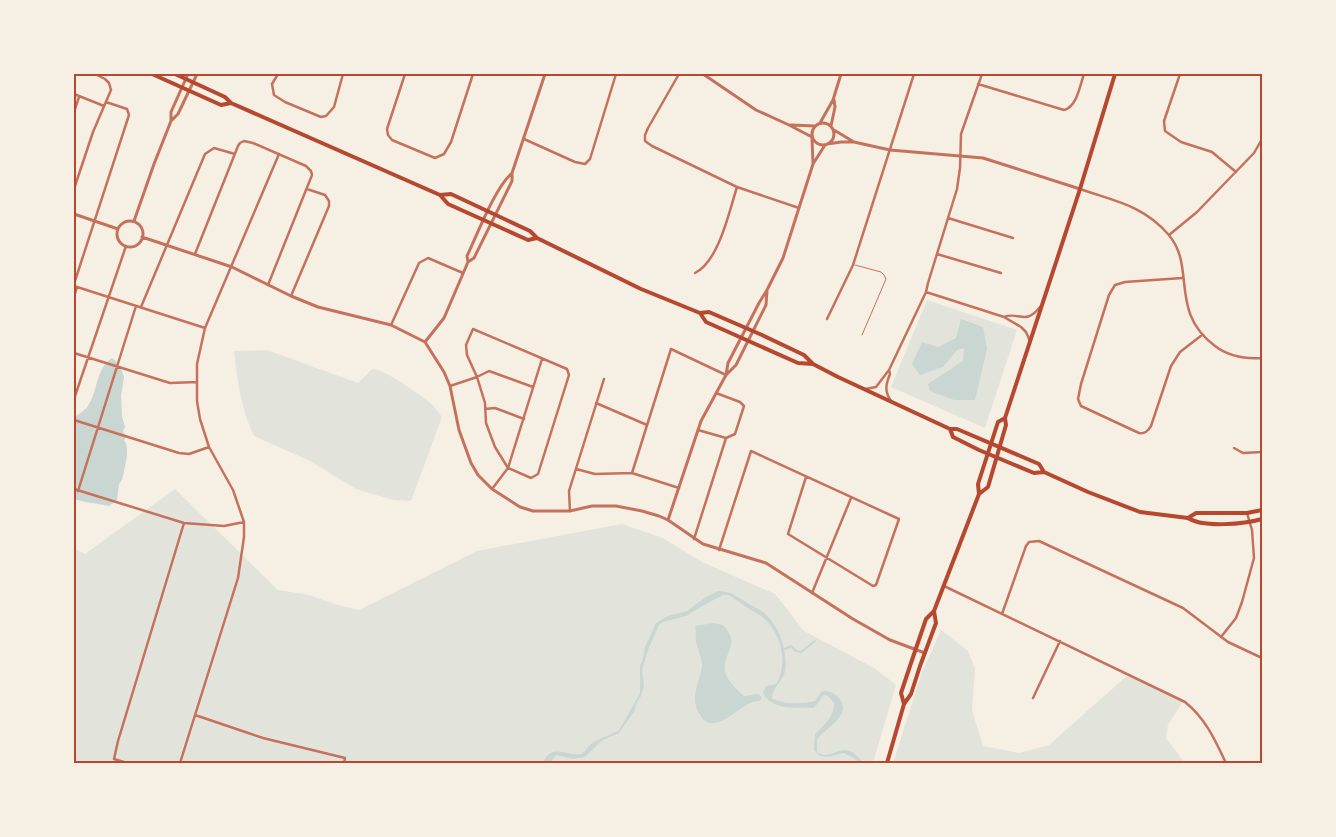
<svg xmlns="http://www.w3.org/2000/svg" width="1336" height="837" font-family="Lato,sans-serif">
	<rect width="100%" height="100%" fill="#f6efe4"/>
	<path fill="#e2e4dc" d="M927,300L1017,330L985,428L891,387Z
		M267,350L358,383L372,369C383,368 419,394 429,402C434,406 438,412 442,417L411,501L393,500L356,489L310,461L254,436C241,409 237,380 234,351Z
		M175,489L278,590L309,595L334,604L359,610L477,551L622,524L663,538L702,562L775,594L804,631L874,668L896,685L873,763H74V548L85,554Z
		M941,630L968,651L975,669L972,710L983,746L1019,753L1049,745L1129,674L1184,700L1168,725L1166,738L1185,763H893L921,675Z"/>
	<path fill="#c9d6d2" d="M961,319L983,327L987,349L975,400H954L930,391L928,384L963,361L964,348L957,350L943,367L920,375L912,364L922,342L938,347L956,338Z
		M112,358L119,364L124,377L121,396L122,416L125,427L123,431L126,437L124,440C131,448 124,470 122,480L119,484L117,500L109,506C96,503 86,503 74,499V417C79,414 86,410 89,404C98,390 96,368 112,358Z
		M718,591C731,591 735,596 746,602C751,606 758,608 763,612C779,625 788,650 785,671C783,682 772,687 772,698C783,705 803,704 815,701L822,691C830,691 835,693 840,699C852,716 825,728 817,740V752C833,764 843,734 863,763H859L854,758L844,753C832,755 823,762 814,750L815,734C823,726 835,716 834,703L828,696L824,695L814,708C797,707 772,711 763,693L766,686L776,684C789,663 781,631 761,616C757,613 752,611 748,608C741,604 735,598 728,595H723L706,604L686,616L663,622L659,625L648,650L642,670L644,686L641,696L636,704L635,710L631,716L619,733L601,741L585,757L574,759L556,755L550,763H543C552,742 567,757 582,754L593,742L618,731L621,727L640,693V665L642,662L645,647L656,623L668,616L687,611L706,597Z
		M714,623C721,624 724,625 727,630C739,645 722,656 725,671C727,681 737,690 744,696L758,694L762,697L760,701C743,701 732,720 715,723C708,724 704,721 700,715C689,698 699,684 702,667C703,657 697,650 696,641C695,636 697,632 695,626Z"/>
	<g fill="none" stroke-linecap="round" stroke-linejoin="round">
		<path stroke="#c9d6d2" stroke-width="2" d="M785,649L791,646L796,651L801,652L815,641"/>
		<path stroke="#c5725c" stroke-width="1" d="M855,265L881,272L884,275L886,279L862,335"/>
		<path stroke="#c5725c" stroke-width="2.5" d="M278,74L272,84L274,95L285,102L321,117L326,116L334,107L343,74
			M405,74L387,129L388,135L392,140L435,158L444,154L451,142L473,74
			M679,74L648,128L645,135V141L652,146L737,187L799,208
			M1180,74L1164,121L1165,131L1181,142L1212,152L1236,172
			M978,84L1064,110C1077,107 1080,85 1084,74
			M74,94L104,106
			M74,112L79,97
			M524,139L575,162L585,164L590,159L616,74
			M74,189L93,132L111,90L109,83L105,79L95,74
			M1080,189C1114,201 1143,205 1168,234C1197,267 1168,311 1215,346C1228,356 1246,359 1262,358
			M948,218L1013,238
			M1169,235L1197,212L1254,153L1262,139
			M195,254L238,146L240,143L244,141L253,143L306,166L311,171L312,175L268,285
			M937,254L1001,273
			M695,273C719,261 729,212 737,187
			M1182,278L1125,282L1115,285L1109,295L1081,384L1078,399L1081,406L1139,433C1145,434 1148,431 1151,426L1171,366L1180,352L1202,335
			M74,284L129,115L127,109L106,102
			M74,286L205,328
			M926,292L1004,317L1021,327L1026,332L1030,341
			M291,296L329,206V201L325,195L307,189
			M74,297L77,287
			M141,307L205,154L214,148L235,154
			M1004,317C1019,311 1025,326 1040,307
			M827,319L853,265L914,74
			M391,325L419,263L428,258L463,273
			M473,329L567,369L569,375L538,474L531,478L508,468L495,447L486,423L485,403L477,377L467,355L466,345Z
			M74,353L170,383L196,382
			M889,370L890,374C886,384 884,391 891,401
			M450,386L477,377L489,371L533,387
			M865,389L876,387L889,370L926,292L928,283L957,189L960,168L961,134L982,74
			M74,399L126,246
			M596,403L647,425
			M485,409L495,408L524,419
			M74,420L179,453L189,454L209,447
			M698,430L726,438L735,434L744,406L740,402L716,393
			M1234,448L1243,453L1262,452
			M576,469L595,474L632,473L679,488
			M632,473L671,349L726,375
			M74,489L184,523L224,526L244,522L233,490L209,447L200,419L197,401V364L205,328L279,154
			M492,489L508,468L542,359
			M78,491L136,306
			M570,511L569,491L604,379
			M694,539L726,438
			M719,550L751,451L899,519L876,585L873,586L788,534L806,477
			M944,586L1185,702C1206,719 1215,740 1226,763
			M812,593L851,498
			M1002,614L1026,546L1029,542L1039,541L1183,608L1228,642L1262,658
			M1221,637L1236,618L1242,602L1254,558L1252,530L1247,513
			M1033,698L1060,641
			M195,715L263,738L345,758L344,763
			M127,763L114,759L118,741L184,523
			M180,763L238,578L244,537V522"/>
		<path stroke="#c5725c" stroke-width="3" d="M703,74L756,110L789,125L812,137
			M171,121V112L188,74
			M820,123L833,100L841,74
			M812 134a11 11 0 1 1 22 0a11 11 0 1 1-22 0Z
			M791,125L815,126
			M831,126L835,107L834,100
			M834,130L854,142
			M827,144L841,142H854L890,150L983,158L1080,189
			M813,164L825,145
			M74,214L118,229
			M134,221L154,164L171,121L178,114L197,74
			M117 234a13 13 0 1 1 26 0a13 13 0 1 1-26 0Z
			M142,237L232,267L291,296L318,307L391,325L425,342L444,372L450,386L459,430L471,463L478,475L492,489L520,507L533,511H570L592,506H616L642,511L659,516L668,520L703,544L766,563L853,619L890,640L925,653
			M468,262L467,256C477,235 495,188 511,174
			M425,342L444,318L468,262L474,258L512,181V173L545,74
			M726,375L728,363L759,303L767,290L783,258L813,164L812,138
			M668,520L701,421L726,375L736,365L766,305L767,291"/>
		<path stroke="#b5482f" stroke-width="4" d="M979,494L988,487L1006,425L1005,418L1080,189L1115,74
			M904,704L901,693L911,663L926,619L934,611L979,494L978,484L998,422L1005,418
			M887,763L904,704L911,694L920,666L936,623L934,611"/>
		<path stroke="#b5482f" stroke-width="4" d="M152,74L221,105L231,103
			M175,74L225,97L231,103L440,195L451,194L530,231L537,238L641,289L700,313L709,312L762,335L804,355L813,364L838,377L950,429H957L1039,464L1044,472
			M440,195L448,204L528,240L537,238
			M700,313L706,322L798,363L813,364
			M950,429L953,437L979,450L1034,473L1044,472L1088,492L1140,512L1188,518C1203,528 1245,524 1262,519
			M1188,518L1196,513H1247L1262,510"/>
	</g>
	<rect width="1336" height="837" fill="none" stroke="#f6efe4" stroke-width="150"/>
	<rect x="75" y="75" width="1186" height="687" fill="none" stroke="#b5482f" stroke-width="2"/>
</svg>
